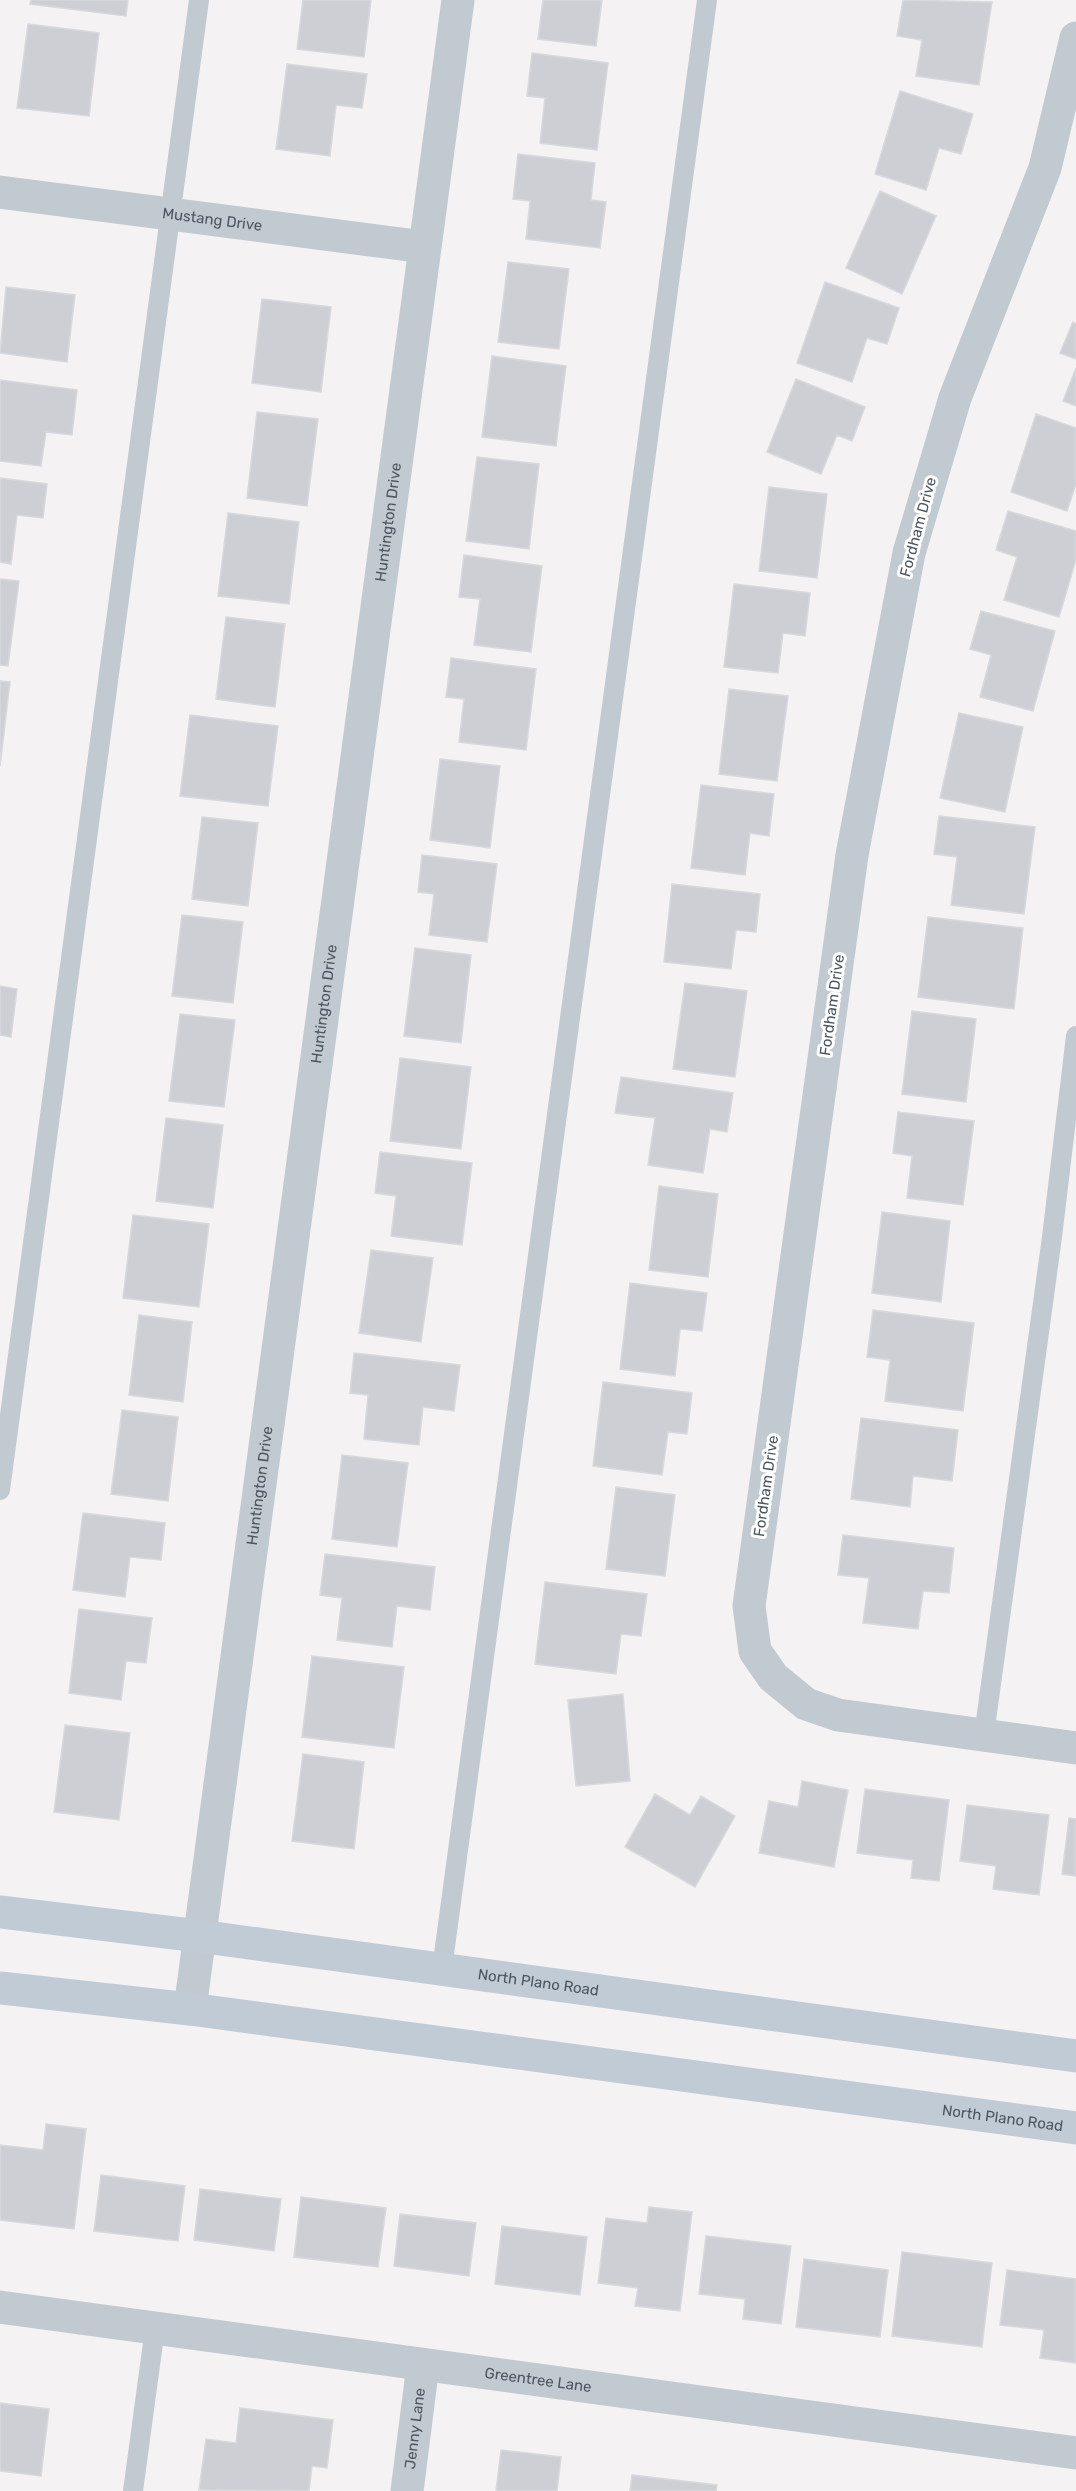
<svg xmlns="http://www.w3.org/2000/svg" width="1076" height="2491" font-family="Rubik,sans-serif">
	<rect width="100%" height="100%" fill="#f4f2f3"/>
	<path fill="#cdcfd4" stroke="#d7d9dd" stroke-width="1.5" d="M31,0H128L126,16L30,4Z
		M303,0H371L364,57L297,49Z
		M543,0H602L596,46L538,39Z
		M903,0L992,2L979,85L916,76L922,40L897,36Z
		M28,24L99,33L89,116L17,108Z
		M532,53L608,63L597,150L540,143L545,98L527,96Z
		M287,64L367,74L362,108L336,105L330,156L276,149Z
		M900,91L973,114L961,154L939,148L926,190L875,174Z
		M518,154L595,163L591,200L606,202L600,248L526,239L530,201L513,199Z
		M880,191L936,216L902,294L846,268Z
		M508,262L569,269L559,349L498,342Z
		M825,282L899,308L887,344L867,338L852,382L797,363Z
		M6,287L75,295L67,362L0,353Z
		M262,299L331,307L321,392L252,383Z
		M1073,322L1076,324V359L1060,353Z
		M492,356L566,366L556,446L482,437Z
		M1076,368V406L1063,401Z
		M796,379L865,407L852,441L837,435L821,474L767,452Z
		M0,380L77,390L72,435L46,432L41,466L0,461Z
		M257,412L318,419L307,506L247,498Z
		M1036,414L1076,428V484L1067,511L1011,492Z
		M477,457L539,464L529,549L466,541Z
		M0,478L47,484L43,518L17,515L11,564L0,562Z
		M769,487L827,494L817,578L759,571Z
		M1008,511L1076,531V560L1059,617L1004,600L1017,557L996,550Z
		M228,513L299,522L289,604L218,596Z
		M464,555L542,566L531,652L474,645L480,599L459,597Z
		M0,579L19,581L8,666L0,665Z
		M734,584L810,593L805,636L783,633L778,673L724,667Z
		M981,611L1055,631L1033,711L980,697L991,655L970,649Z
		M226,617L285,624L275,707L216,699Z
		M451,658L536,669L526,750L459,742L464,699L446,697Z
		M0,681L10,682L0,766Z
		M729,689L788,696L777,781L719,774Z
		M959,713L1023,727L1005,812L940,798Z
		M190,715L278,726L268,806L180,796Z
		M440,759L500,766L490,848L430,840Z
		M701,785L774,794L769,836L750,833L745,875L691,868Z
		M939,816L1035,827L1024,914L951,905L957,857L934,854Z
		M202,817L258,823L248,906L192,899Z
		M422,855L497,864L487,942L429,935L434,894L418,892Z
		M672,884L760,894L756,932L736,930L731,969L664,962Z
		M182,915L243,922L233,1003L172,996Z
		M928,917L1023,928L1014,1009L918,997Z
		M415,948L471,955L461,1043L404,1036Z
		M685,983L747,991L735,1077L673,1069Z
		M0,986L17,989L11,1037L0,1035Z
		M912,1011L976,1019L966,1102L902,1094Z
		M180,1014L235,1020L224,1107L169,1101Z
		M400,1058L471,1067L461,1149L390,1141Z
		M621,1077L733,1093L727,1132L710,1129L703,1173L648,1165L655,1118L615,1113Z
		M898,1112L974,1121L963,1205L907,1198L912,1156L893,1153Z
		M166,1118L223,1125L213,1208L156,1201Z
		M380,1152L472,1163L462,1245L391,1236L396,1196L375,1193Z
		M659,1186L718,1194L708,1277L649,1270Z
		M882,1212L950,1221L941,1302L872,1293Z
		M133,1215L209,1224L199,1307L123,1298Z
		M371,1250L433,1258L421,1342L359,1333Z
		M630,1283L707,1293L702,1331L680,1329L675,1376L620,1369Z
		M873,1310L974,1323L963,1411L885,1401L890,1360L867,1357Z
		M139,1315L192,1322L183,1402L129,1395Z
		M354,1353L460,1365L454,1411L423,1407L419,1445L364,1439L368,1395L350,1393Z
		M603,1382L692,1393L687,1434L668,1432L662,1475L593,1466Z
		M122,1410L178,1417L168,1501L111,1494Z
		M861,1418L958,1430L952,1481L913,1476L910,1507L851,1499Z
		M342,1455L408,1463L397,1547L332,1539Z
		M616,1487L675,1495L665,1576L606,1569Z
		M83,1513L165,1523L161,1560L130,1557L125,1597L73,1590Z
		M843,1535L954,1548L949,1593L923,1591L918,1629L863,1623L869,1578L838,1575Z
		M325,1554L435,1567L430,1610L397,1606L392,1647L337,1640L342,1598L320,1595Z
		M545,1582L647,1594L641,1636L621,1634L616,1674L535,1664Z
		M79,1609L152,1618L146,1663L126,1661L121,1700L69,1693Z
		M312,1656L404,1667L394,1748L302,1737Z
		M623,1694L630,1781L576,1786L568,1700Z
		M65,1725L130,1733L119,1820L54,1812Z
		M303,1754L364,1762L354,1849L292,1841Z
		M802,1781L848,1790L834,1867L759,1853L769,1801L798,1807Z
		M865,1789L949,1800L939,1881L911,1878L913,1860L857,1853Z
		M655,1794L690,1815L701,1796L735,1816L695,1887L625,1847Z
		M967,1805L1049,1815L1039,1895L993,1889L996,1866L960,1861Z
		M1069,1818L1076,1819V1876L1062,1874Z
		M46,2124L86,2129L74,2229L0,2220V2145L43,2150Z
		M101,2175L185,2186L178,2241L94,2231Z
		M200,2189L281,2199L274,2251L194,2240Z
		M301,2197L386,2208L378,2267L294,2257Z
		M649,2207L692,2212L680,2311L635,2306L638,2288L598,2283L606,2218L647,2223Z
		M400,2214L476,2223L469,2276L394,2266Z
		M502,2226L587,2237L580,2295L495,2284Z
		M706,2236L791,2246L781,2324L743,2319L745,2299L699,2294Z
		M902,2252L992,2263L982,2347L892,2336Z
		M804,2259L888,2270L880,2337L796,2327Z
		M1007,2270L1076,2279V2363L1040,2358L1044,2330L1000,2325Z
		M0,2403L49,2409L41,2476L0,2471Z
		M240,2408L333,2420L327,2468L312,2466L309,2491L199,2490L206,2439L236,2443Z
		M501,2450L561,2457L557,2491H496Z
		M632,2475L717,2485L716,2491H630Z"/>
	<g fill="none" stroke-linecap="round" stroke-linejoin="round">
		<path stroke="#c1cad0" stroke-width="20" d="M0,1490L199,0
			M984,1735L1052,1237L1076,1036
			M442,1969L707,0
			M133,2491L155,2328"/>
		<g stroke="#c1cad0" stroke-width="33">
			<path d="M1076,38L1045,168L955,398L909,553L852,855L749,1606L755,1651L773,1677L806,1704L838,1715L1076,1748"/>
			<path id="s1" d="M0,192L424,247"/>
			<path id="s2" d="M190,2009L458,0"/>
			<path id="s3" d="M0,2307L1076,2453"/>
			<path id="s4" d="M407,2491L423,2365"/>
		</g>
		<g stroke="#c1cbd5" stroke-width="33">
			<path id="s5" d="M0,1912L199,1936L1076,2056"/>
			<path id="s6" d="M0,1988L190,2009L1076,2128"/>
		</g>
	</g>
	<g text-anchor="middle" stroke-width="6" stroke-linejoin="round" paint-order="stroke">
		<g font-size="15" fill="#4b565f" stroke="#fff">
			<text dy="5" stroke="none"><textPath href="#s1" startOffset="214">Mustang Drive</textPath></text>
			<text dy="5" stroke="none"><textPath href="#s2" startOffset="1500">Huntington Drive</textPath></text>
			<text transform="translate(918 527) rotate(-75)" y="5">Fordham Drive</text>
			<text dy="5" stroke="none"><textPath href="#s2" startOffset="1014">Huntington Drive</textPath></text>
			<text transform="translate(832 1005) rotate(-82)" y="5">Fordham Drive</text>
			<text dy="5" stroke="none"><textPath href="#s2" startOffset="528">Huntington Drive</textPath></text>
			<text transform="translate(766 1486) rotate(-82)" y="5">Fordham Drive</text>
			<text dy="5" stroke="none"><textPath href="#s5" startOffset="543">North Plano Road</textPath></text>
			<text dy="5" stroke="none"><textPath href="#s6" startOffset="1011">North Plano Road</textPath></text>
			<text dy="5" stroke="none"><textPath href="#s3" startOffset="543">Greentree Lane</textPath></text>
			<text dy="5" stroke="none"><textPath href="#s4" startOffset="63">Jenny Lane</textPath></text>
		</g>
	</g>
</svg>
